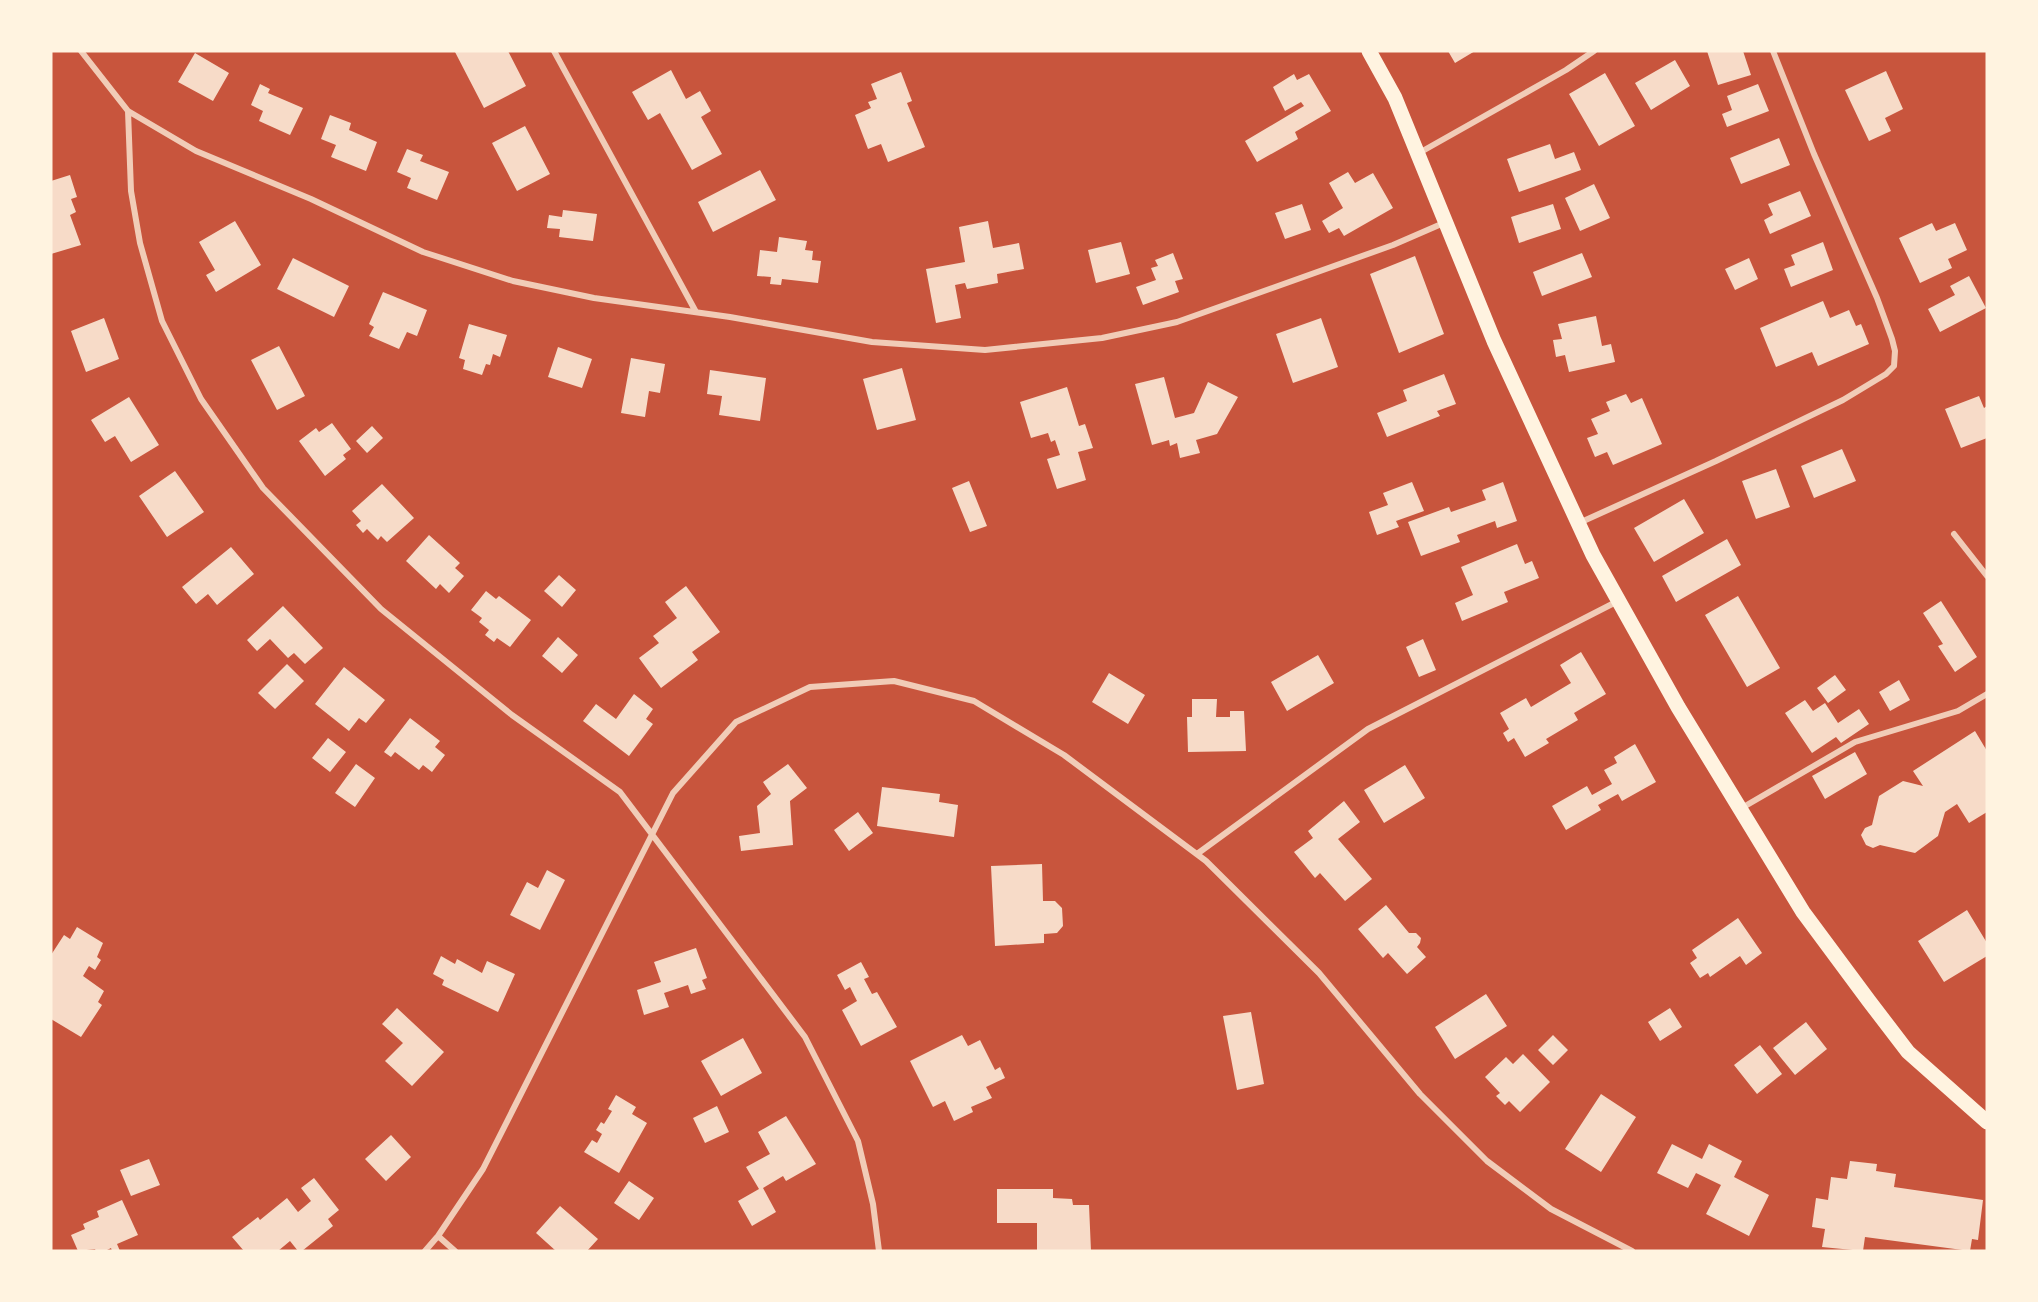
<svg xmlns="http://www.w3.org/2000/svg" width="2038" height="1302" font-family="Signika,sans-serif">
	<rect width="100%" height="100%" fill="#c8553d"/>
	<path fill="#f7dbc8" d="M458,51H508L526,86L484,108L455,52Z
		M1448,51H1475L1455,63Z
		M1707,51H1743L1751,75L1718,85Z
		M195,53L229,73L213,101L178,82Z
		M1675,60L1690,86L1651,110L1635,83Z
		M671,70L686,99L700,91L711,111L701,117L722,154L692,170L660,113L648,120L632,92Z
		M1886,71L1903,109L1885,118L1891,131L1869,141L1845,90Z
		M901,72L912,101L907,103L925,147L888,162L881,144L868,149L855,115L871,108L868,102L877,99L871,84Z
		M1605,73L1635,126L1599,146L1569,94Z
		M1294,74L1297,80L1309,74L1331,111L1295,132L1298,139L1257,162L1245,141L1304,106L1301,102L1285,111L1273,87Z
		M260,84L270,89L268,93L303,108L290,135L259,121L263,111L251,105Z
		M1758,84L1769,111L1727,127L1722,114L1732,110L1727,96Z
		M330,115L351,123L349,130L377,142L366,171L331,157L336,145L321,139Z
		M525,126L550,174L517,191L492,143Z
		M1779,138L1790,165L1741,184L1730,158Z
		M1550,144L1555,159L1574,152L1581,170L1519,192L1507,159Z
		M407,149L423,155L420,161L449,172L437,200L407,188L411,178L397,172Z
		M760,170L776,200L713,232L698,202Z
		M1348,172L1355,183L1373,173L1393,208L1344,236L1339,228L1329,233L1322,221L1343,208L1329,183Z
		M70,175L77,197L71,199L76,212L70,215L81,245L51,254V181Z
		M1594,184L1610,218L1580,231L1565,198Z
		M1800,191L1811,216L1770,234L1764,220L1773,215L1768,204Z
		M1302,204L1311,230L1285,239L1275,213Z
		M1553,204L1561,229L1519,243L1511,217Z
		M563,210L597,214L593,241L559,237L560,229L547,228L549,215L562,217Z
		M235,221L261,265L216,292L206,275L215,270L199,242Z
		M988,221L993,248L1019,243L1024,269L997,274L998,283L967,289L965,283L955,285L961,318L936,323L926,269L965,262L959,227Z
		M1932,223L1936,231L1955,223L1967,250L1948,259L1952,268L1920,283L1899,238Z
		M779,237L807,241L805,250L813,251L812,260L821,261L818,283L782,279L781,285L770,284L771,277L757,276L760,250L777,252Z
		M1121,242L1130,274L1096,283L1088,250Z
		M1823,242L1833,270L1791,287L1784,269L1795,265L1791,255Z
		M1173,253L1183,279L1175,281L1179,292L1143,305L1136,287L1156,280L1151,268L1158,266L1155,260Z
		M1582,253L1592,277L1542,296L1533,272Z
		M1415,256L1444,334L1399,353L1370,274Z
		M293,258L349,286L334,317L277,289Z
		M1749,258L1758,279L1735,290L1725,269Z
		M1969,276L1986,308L1940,332L1928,309L1955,295L1950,286Z
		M383,292L427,310L417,336L407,332L399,349L369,336L374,327L369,324Z
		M1823,301L1830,318L1849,310L1856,326L1861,324L1869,344L1818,366L1812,352L1776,367L1760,328Z
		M1596,316L1602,346L1611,344L1615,362L1569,372L1565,355L1556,357L1553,340L1562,339L1558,324Z
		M104,318L119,359L86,372L71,331Z
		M1321,318L1338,367L1293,383L1276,334Z
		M469,324L507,335L500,357L493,354L490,365L486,364L482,375L463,369L465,360L459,358Z
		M279,346L305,396L277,410L251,360Z
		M558,347L592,359L582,388L548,377Z
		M631,358L665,364L660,393L649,391L645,417L621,413Z
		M902,368L916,420L877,430L863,379Z
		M710,370L766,378L760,421L719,415L722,396L707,394Z
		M1444,374L1456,404L1437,411L1440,416L1387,437L1377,413L1407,401L1403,390Z
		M1164,377L1175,418L1194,413L1208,382L1238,397L1217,434L1196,440L1200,453L1180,458L1177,443L1170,446L1169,440L1152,445L1135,384Z
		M1067,387L1079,426L1085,424L1093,448L1078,452L1086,480L1057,489L1047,459L1060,455L1055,440L1051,442L1048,433L1031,438L1020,402Z
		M1626,394L1631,403L1642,398L1662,444L1613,465L1607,452L1595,457L1587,438L1598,434L1591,419L1610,411L1606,402Z
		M1979,396L1984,408L1987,406V438L1961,448L1945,409Z
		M129,397L159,445L131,462L115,436L105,442L91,420Z
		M332,423L351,449L343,455L346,459L325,476L299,441L316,428L319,432Z
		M372,426L383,438L367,453L356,441Z
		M1842,449L1856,481L1814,498L1801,466Z
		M1776,469L1790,507L1756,519L1742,481Z
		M175,471L204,512L167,537L139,496Z
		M969,481L987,526L970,532L952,488Z
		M1412,482L1424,511L1396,521L1399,527L1377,535L1369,512L1388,505L1383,493Z
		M1503,482L1517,521L1497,528L1495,521L1457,535L1460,542L1421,556L1408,522L1449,507L1451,512L1486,500L1482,490Z
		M382,484L414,518L387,542L381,536L378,540L367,529L363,533L356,525L361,521L352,511Z
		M1684,499L1704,533L1654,562L1634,528Z
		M429,535L460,563L455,568L464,576L449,593L440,584L436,589L406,561Z
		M1727,539L1741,565L1676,602L1662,576Z
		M1517,544L1525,564L1532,561L1539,578L1504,592L1508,602L1462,621L1455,603L1473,595L1461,567Z
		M231,547L254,574L217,605L208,594L196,604L182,587Z
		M559,575L576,590L562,607L544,591Z
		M686,586L720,632L692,652L698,660L661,688L639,658L659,643L653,636L677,618L665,602Z
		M486,591L496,599L499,596L531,620L510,647L497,638L494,642L485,635L489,630L479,622L482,618L471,610Z
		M1738,596L1780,668L1747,687L1705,615Z
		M1941,601L1977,657L1955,672L1938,646L1943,644L1923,613Z
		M283,606L323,648L305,664L294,653L288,658L270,639L257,651L247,640Z
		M558,637L578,655L562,673L542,656Z
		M1423,639L1436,670L1419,677L1406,647Z
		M1581,652L1606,694L1574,713L1578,720L1546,739L1549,743L1525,757L1514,738L1508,742L1503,733L1509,729L1500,713L1526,698L1531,707L1571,683L1560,665Z
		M1318,655L1334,683L1287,711L1271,682Z
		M287,664L304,681L275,709L258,693Z
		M344,667L385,700L366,723L359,718L349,731L315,704Z
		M1109,673L1145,695L1128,724L1092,702Z
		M1835,675L1846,690L1828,703L1817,688Z
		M1899,680L1910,700L1890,711L1879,692Z
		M634,694L653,709L646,719L653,724L629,756L583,721L596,704L616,719Z
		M1192,699H1217L1216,717H1230V711H1244L1246,751L1188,752L1187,717H1192Z
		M1805,700L1813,711L1825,703L1838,723L1859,709L1869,724L1841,743L1836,737L1812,753L1785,713Z
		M410,718L440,741L435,747L445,755L432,772L423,765L419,770L395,752L391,757L384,752Z
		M1975,731L1987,751V812L1969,823L1957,804L1945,812L1938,836L1915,853L1880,845L1873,848L1866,845L1861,835L1865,828L1872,825L1879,796L1903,781L1923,786L1913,771Z
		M328,738L346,752L330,772L312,758Z
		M1635,744L1656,782L1622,801L1618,794L1598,805L1601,810L1566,830L1552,806L1587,786L1592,795L1612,784L1604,770L1617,763L1614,757Z
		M1855,752L1867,774L1825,799L1812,776Z
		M356,764L375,778L355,807L335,793Z
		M788,764L807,788L790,801L793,845L741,851L739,836L760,833L757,806L771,794L763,782Z
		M1405,765L1425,798L1384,823L1364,790Z
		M882,787L940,794L939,802L958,805L954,837L877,826Z
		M1344,801L1360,822L1338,839L1372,879L1345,901L1320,873L1315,878L1294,852L1313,838L1308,831Z
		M858,812L873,833L849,851L834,830Z
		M1042,864L1043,901H1055L1062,908L1063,926L1057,933L1044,934V943L995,946L991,866Z
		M547,870L565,880L540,930L510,915L527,882L538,888Z
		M1386,905L1409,933H1416L1421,938L1420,943L1417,947L1426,957L1407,974L1388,953L1383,958L1358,929Z
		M1967,910L1987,943V956L1944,982L1918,941Z
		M1738,918L1762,953L1746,965L1740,956L1710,977L1708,973L1700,978L1690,963L1697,958L1692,950Z
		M77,927L103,943L97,957L101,960L95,970L89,966L83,976L104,991L98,1002L102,1005L81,1037L51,1019V955L64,935L70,939Z
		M696,948L707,978L702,980L706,989L691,994L688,985L664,993L669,1007L644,1015L637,990L661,982L654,962Z
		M441,956L455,964L457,959L482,973L487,961L515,974L498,1012L442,985L444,980L433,974Z
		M861,962L869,977L864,979L872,994L877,992L897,1027L861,1046L842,1010L857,1001L850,987L845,990L837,975Z
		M1486,994L1507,1026L1455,1059L1435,1027Z
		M397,1008L444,1052L412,1086L385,1061L403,1043L382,1024Z
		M1670,1008L1682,1027L1660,1041L1648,1022Z
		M1251,1012L1264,1084L1237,1090L1223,1016Z
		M1806,1022L1827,1049L1795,1075L1773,1048Z
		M962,1035L968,1046L980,1040L995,1070L1000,1067L1005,1078L986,1087L992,1098L971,1107L973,1112L954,1121L945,1101L933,1107L910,1061Z
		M1553,1035L1568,1050L1553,1065L1538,1050Z
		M743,1038L762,1073L721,1096L701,1061Z
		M1760,1045L1782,1074L1757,1094L1734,1065Z
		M1523,1054L1550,1082L1520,1112L1509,1101L1505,1105L1496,1096L1500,1093L1485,1077L1506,1057L1513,1064Z
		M1601,1094L1636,1117L1601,1172L1565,1149Z
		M616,1095L636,1107L632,1114L647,1123L619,1173L584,1152L592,1140L597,1143L602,1134L596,1130L601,1122L604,1124L612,1111L608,1109Z
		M717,1106L729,1132L705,1143L693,1118Z
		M786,1116L816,1164L786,1181L783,1176L763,1188L776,1212L752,1226L738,1201L759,1189L746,1167L770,1154L758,1132Z
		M391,1135L411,1157L386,1181L365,1159Z
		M1672,1144L1702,1159L1709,1144L1742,1161L1734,1177L1769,1195L1749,1236L1706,1214L1721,1185L1696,1173L1688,1188L1657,1173Z
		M149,1159L160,1185L131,1196L120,1170Z
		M1850,1161L1877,1164L1876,1171L1896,1174L1894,1187L1983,1200L1978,1240L1972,1239L1970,1251L1865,1237L1863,1251L1822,1247L1825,1229L1812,1227L1816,1198L1828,1200L1831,1177L1847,1179Z
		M314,1178L339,1210L328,1219L333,1226L302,1251H298L290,1241L278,1251H244L232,1237L258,1217L260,1220L287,1198L298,1212L311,1201L301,1188Z
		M629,1181L654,1198L639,1220L614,1203Z
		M997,1189H1053V1198L1072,1199L1073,1205H1089L1091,1251H1037V1223H997Z
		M122,1200L138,1235L117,1244L120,1251H112L111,1248L105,1251H96L95,1249L78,1251L71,1235L85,1229L83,1224L99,1217L97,1211Z
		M560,1206L598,1239L587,1251H556L536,1233Z"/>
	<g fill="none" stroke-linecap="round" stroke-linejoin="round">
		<path stroke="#f1ccb7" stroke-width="6" d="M81,51L128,111L196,151L311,199L423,252L513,281L594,298L730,317L872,342L985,350L1102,338L1177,322L1393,245L1446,222
			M554,51L696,312
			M128,111L131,191L140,243L162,321L201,399L263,488L381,609L512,715L620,792L805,1037L858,1141L873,1204L879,1251
			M1419,153L1566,70L1594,51
			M1579,523L1716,461L1843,400L1886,374L1894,366L1895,351L1892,339L1877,298L1814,154L1773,51
			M1954,534L1987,576
			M1740,809L1855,742L1958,711L1987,694
			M1197,854L1368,729L1618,601
			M438,1236L455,1251
			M425,1251L438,1236L483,1169L673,793L736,722L810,687L894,681L974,701L1064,755L1206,861L1319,973L1420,1094L1487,1161L1551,1209L1632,1251"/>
		<path stroke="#fff3e0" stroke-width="15" d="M1369,51L1395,98L1494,341L1593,555L1678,707L1803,912L1869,1001L1908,1052L1987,1122"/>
	</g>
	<rect width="2038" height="1302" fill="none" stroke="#fff3e0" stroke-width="105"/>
</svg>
